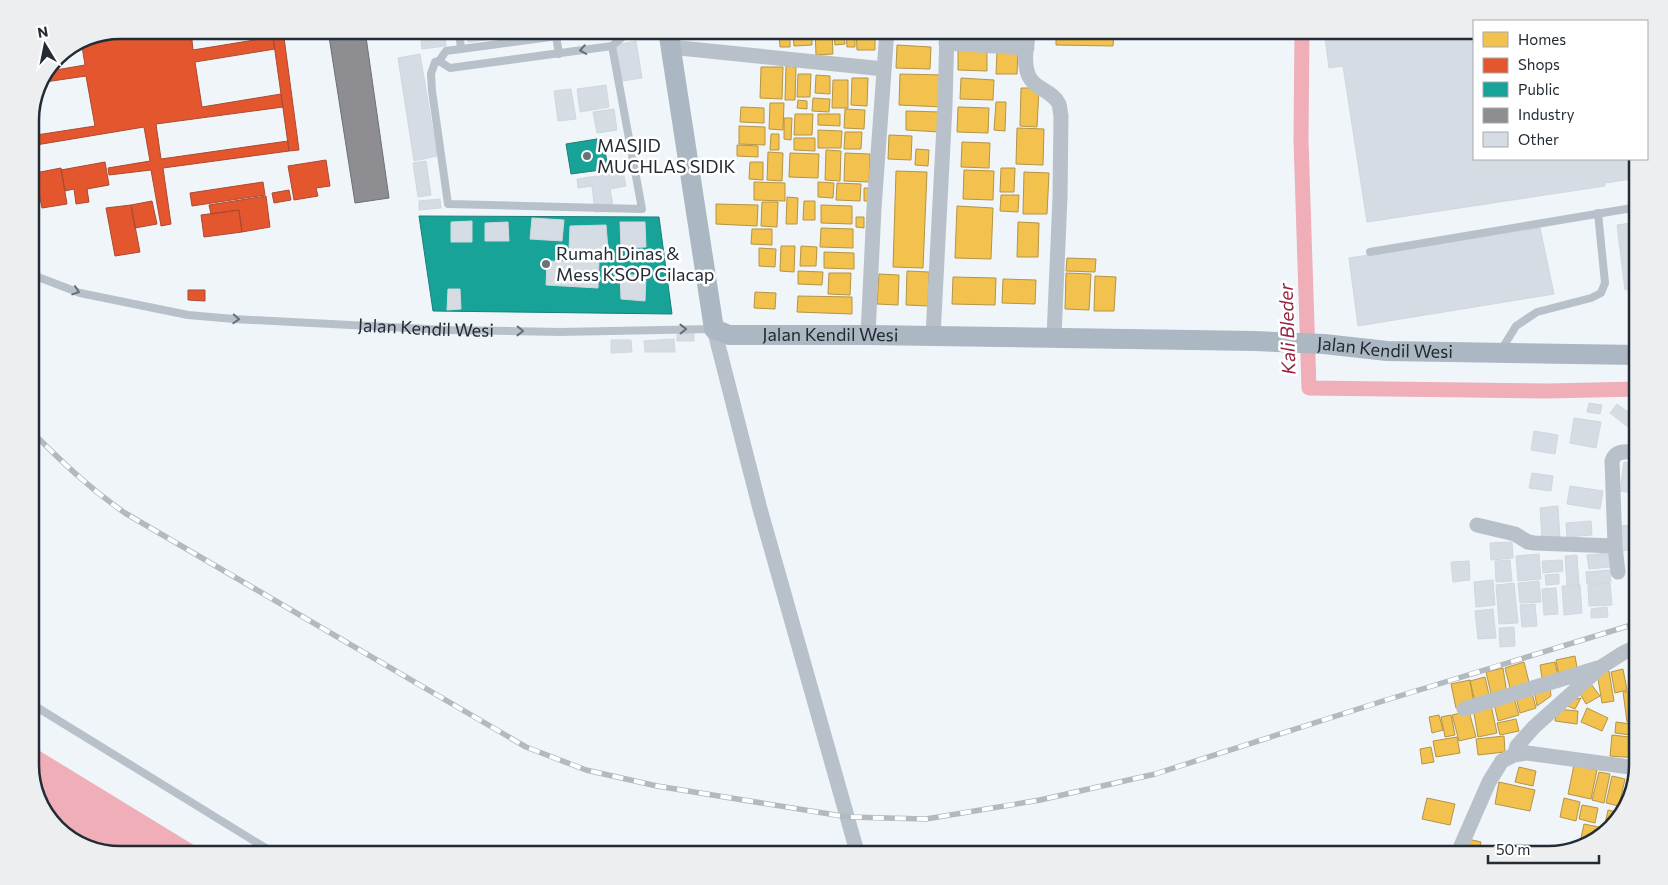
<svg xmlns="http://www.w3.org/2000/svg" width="1668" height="885" font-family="Commissioner,sans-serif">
	<rect width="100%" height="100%" fill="#f0f5fa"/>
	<path fill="#f0aeb8" d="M30,745L210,855H120L80,846L45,815L30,772Z"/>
	<path fill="#f2c14e" stroke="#b49446" d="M678,30H740V31L679,36Z
		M793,30H812V45L794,46Z
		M815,30H832L833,54L816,55Z
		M846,30H855V47H847Z
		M856,30H875V50H857Z
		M898,30H922V37H898Z
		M958,30H988V38L957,37Z
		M998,30H1025L1024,38L998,37Z
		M1056,30H1114L1113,46L1056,45Z
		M779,32H790V47H780Z
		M834,33H844L845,44L835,45Z
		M897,45L931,47L930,69L896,68Z
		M958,48L987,49V71L958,70Z
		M997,51H1018L1017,74H996Z
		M786,66L796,67L795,100H785Z
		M761,67H783L782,99L760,98Z
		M798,74H811L810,97H797Z
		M900,74L943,75L942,107L899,105Z
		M816,75L830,76V94L815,93Z
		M852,78H868L867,106L851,105Z
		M961,78L994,80L993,100L960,99Z
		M833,80H848V108H832Z
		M1021,88H1039L1037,127L1020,126Z
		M813,98L830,99L829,112L812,111Z
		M798,100L807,101V109L797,108Z
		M996,102H1006L1005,131L994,130Z
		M770,103H784L783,130L769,129Z
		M741,107L764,108V123L740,122Z
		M958,107L989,108L988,133L957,132Z
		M845,109L865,110L864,129L844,128Z
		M906,111L941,112L940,132L906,130Z
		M795,114H813L812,135H794Z
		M818,114H840V126L818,125Z
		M784,118H792L791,140L784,139Z
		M739,126L765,127V145L739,144Z
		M1017,128L1044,129L1043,165L1016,164Z
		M818,130L842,131L841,148H818Z
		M845,132H862L861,149H844Z
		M771,134H779V150H770Z
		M889,135L912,136L911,160L888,159Z
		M794,138H815V151L794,150Z
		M962,142L990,143L989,168L961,167Z
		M737,145L758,146V157L737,156Z
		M916,149L929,150L928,166L915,165Z
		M826,150L841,151L840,181L825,180Z
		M768,152L783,153L782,181L767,180Z
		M790,153L819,154L818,178L789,177Z
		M845,153L870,154L869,182L844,181Z
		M750,162H763V180L749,179Z
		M1001,168H1015L1014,192H1000Z
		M964,170L994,171L993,200L963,199Z
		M896,171L927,172L923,268L893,267Z
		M1024,172L1049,173L1047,214H1023Z
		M754,182L785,183V201L754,200Z
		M818,182L834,183L833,198L818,197Z
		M837,183L861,184L860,201L836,200Z
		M864,188H870V201H864Z
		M1001,195H1019L1018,212L1000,211Z
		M787,197L798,198L797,224H786Z
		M804,201H815V220H803Z
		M762,202H778L777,227L761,226Z
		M716,204L758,205L757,226L716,224Z
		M821,205L852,206V224L821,223Z
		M957,206L993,208L991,259L955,258Z
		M856,217H864V228L856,227Z
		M1018,222L1039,223L1038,257H1017Z
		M821,228L853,229V248L820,247Z
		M752,229H772V245L751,244Z
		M781,246H795L794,272L780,271Z
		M801,246L817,247L816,266H800Z
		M759,248L776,249L775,267L759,266Z
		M824,252L854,253V269L824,268Z
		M1067,258L1096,259L1095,272L1066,271Z
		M798,271L823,272L822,285L798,284Z
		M907,271L929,272L928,306L906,305Z
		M829,273H851L850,295L828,294Z
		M1066,273L1091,274L1089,310L1065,309Z
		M879,274L899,275L898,305L877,304Z
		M1095,276L1116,277L1114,311H1094Z
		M953,277L996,278L995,305L952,304Z
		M1003,279L1036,280L1035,304L1002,303Z
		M755,292L776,293L775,309L754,308Z
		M798,296L852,297V314L797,312Z
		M1638,648V665H1636L1634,650Z
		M1575,656L1578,673L1559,677L1556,660Z
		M1524,662L1530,686L1511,692L1505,668Z
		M1555,662L1558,676L1542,678L1540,665Z
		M1503,668L1507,694L1492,698L1486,672Z
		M1623,669L1627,690L1615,693L1611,672Z
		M1609,671L1614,701L1602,703L1597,673Z
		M1485,677L1490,699L1475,702L1470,681Z
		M1470,680L1474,704L1456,708L1451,684Z
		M1591,684L1600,696L1586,704L1579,692Z
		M1550,686L1551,696L1537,706L1534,690Z
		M1638,691V721L1627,722L1623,692Z
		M1532,693L1536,708L1520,713L1516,698Z
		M1514,698L1519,715L1498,721L1494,704Z
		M1581,698L1575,709L1563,704L1566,701Z
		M1491,705L1497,733L1478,737L1473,708Z
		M1587,708L1608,718L1602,731L1581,722Z
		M1557,709L1578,711L1577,724L1555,721Z
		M1469,711L1476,737L1459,741L1452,715Z
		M1439,715L1443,730L1432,733L1429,717Z
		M1451,715L1455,735L1445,737L1441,717Z
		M1516,719L1519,731L1500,735L1497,723Z
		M1616,722L1638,725V736L1615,733Z
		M1612,735L1638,738V758L1610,756Z
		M1504,736L1505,752L1478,755L1476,739Z
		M1457,737L1460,753L1436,757L1433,741Z
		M1431,747L1434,762L1422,764L1420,749Z
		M1574,765L1597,770L1591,799L1568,794Z
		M1519,767L1536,771L1533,786L1515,782Z
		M1599,772L1610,774L1604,803L1592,800Z
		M1612,776L1625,779L1619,806L1606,803Z
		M1627,780L1634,782L1627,807L1621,806Z
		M1499,782L1535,790L1530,811L1495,804Z
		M1427,798L1455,804L1450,825L1422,819Z
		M1564,798L1580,802L1576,821L1560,817Z
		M1582,805L1598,808L1595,823L1579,819Z
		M1608,810L1621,813L1603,833Z
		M1584,824L1599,827L1595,841L1581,838Z
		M1468,839L1481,842L1478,855H1465Z
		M1501,846L1517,850L1516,855H1499Z"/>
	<path fill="#e4572e" stroke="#aa4a30" d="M120,30H191L193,50L273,37L275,49L195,62L202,107L281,94L283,107L156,124L161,159L288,141L289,151L163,168L171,224L161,226L151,170L109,175L108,168L150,161L144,127L30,146V136L95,126L86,76L45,82L50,71L85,65L81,40L86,37Z
		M272,30H283L299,150L289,151Z
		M326,160L330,186L316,188L318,196L294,200L288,166Z
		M105,162L109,185L87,189L89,202L76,204L74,189L65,191L61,170Z
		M61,168L67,204L42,208L35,173Z
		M263,182L265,195L192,206L190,193Z
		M289,190L291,200L274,203L272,193Z
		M266,196L270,227L242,232L239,210L211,214L209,205Z
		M152,201L157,224L135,228L131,205Z
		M131,205L140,252L115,256L106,208Z
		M239,210L242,232L204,237L201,215Z
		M188,290H205V301L188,300Z"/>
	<path fill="#17a398" stroke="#1b7f7a" d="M603,138L608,169L571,174L566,144Z
		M419,216L659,217L672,314L433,311Z"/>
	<path fill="#8d8d92" stroke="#6d7076" d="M328,30H365L389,198L355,203Z"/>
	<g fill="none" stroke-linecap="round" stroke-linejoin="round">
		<path stroke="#f0aeb8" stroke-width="15" d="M1302,30L1301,140L1309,388L1548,391L1638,389"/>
	</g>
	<path fill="#d5dce3" stroke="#d1d7dd" d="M420,30H444L446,46L422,49Z
		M466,30H485L486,40L468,42Z
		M519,30H539V31L520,34Z
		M1324,30H1474V159H1638V178L1605,183V186L1367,222L1343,66L1329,68Z
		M636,41L642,78L622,81L615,45Z
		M420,54L437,156L414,161L398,58Z
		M606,85L609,107L580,112L577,89Z
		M571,89L576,119L558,121L554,91Z
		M614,109L617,130L597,133L593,112Z
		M426,161L431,195L418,197L413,163Z
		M623,172L626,186L610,189L614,211L595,212L592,186L578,188L577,179Z
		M440,199L441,208L419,210V201Z
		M532,218L564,220L562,241L530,239Z
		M472,221V242H451V222Z
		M508,222L509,241H485V223Z
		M620,222H645L646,247L621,248Z
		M1638,222V288L1625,290L1617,225Z
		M606,225L608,249L569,250L570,226Z
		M1540,228L1554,294L1358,326L1349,258Z
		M547,261L599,262L598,288L546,285Z
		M620,274L646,276L645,301L621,299Z
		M448,289H460L461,309L447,310Z
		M677,332H694V341H677Z
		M674,339L675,352H645L644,341Z
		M611,340H631L632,352L611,353Z
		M1589,403L1602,405L1600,414L1587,412Z
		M1617,404L1638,419V425L1633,431L1610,413Z
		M1574,418L1601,422L1596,448L1570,443Z
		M1534,431L1558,435L1555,454L1531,450Z
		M1624,462L1638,464L1634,493L1620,491Z
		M1532,473L1553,476L1551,491L1529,488Z
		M1570,486L1603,491L1600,509L1567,504Z
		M1558,506L1560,539L1542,540L1540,508Z
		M1591,521L1592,535L1567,537L1566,523Z
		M1634,525L1635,549L1620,551L1618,526Z
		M1512,542L1513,558L1491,560L1490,543Z
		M1609,553L1610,567L1589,569L1587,555Z
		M1539,554L1541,579L1518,581L1516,556Z
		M1577,555L1579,585L1567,586L1565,556Z
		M1510,560L1512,581L1496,582L1495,561Z
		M1562,560L1563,571L1543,573L1542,561Z
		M1469,561L1470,580L1453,582L1451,562Z
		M1638,567V582L1633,583L1632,568Z
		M1610,570L1611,582L1587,584L1586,572Z
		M1559,574V584L1546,585L1545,575Z
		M1493,580L1495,605L1476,607L1474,582Z
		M1539,581L1541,602L1520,603L1518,583Z
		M1514,583L1518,623L1499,624L1496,585Z
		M1610,583L1612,605L1589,606L1588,585Z
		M1580,585L1582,613L1564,615L1562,586Z
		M1556,588L1558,614L1544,615L1542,589Z
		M1535,604L1537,626L1522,627L1520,605Z
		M1607,607L1608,617L1591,618V609Z
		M1493,609L1496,638L1478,639L1475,611Z
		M1514,627L1515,646L1500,647L1499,628Z"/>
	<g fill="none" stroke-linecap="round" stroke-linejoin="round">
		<g stroke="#b8c1ca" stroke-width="8">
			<path d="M459,30L461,49"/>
			<path d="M555,30L559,54"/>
			<path d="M603,30L446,51L439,61L435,62L431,74L432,91L448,204L642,209L612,46"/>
			<path d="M439,61L450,68L612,46L627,33L645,30"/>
			<path d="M1370,252L1638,207"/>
			<path id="s1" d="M30,274L80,293L188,315L234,319L447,330L560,332L712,329"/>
			<path d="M1500,352L1516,326L1537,312L1591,298L1601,293L1605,283L1598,213"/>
			<path d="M30,703L277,855"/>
		</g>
		<path stroke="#b8c1ca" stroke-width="15" d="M1029,30C1027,44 1023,61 1028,74C1033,89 1052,90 1059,104C1060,107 1060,112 1061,116L1060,197L1054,337
			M946,43L1027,48
			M670,47L884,69
			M714,329L760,509L858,855
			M868,335L874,208L887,30
			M933,336L945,106L947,30
			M1477,525L1515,534L1528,542L1534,543L1615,546
			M1618,572L1615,546L1612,461C1616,449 1627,452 1638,452
			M1464,709L1598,668
			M1514,755L1517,746L1534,727L1601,667L1623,653L1638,646
			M1457,855L1489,782L1502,761L1514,755L1527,753L1637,768"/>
		<path stroke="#abb7c2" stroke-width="20" id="s2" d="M668,30L714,329L729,335H868L1255,341L1324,344L1387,351L1638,355"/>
		<defs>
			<path id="rail" d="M30,430C62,462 89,488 125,513L526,747L586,770L657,786L848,817L926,819L1040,800L1155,774L1383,701L1638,623"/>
		</defs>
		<use href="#rail" stroke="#b2b9bf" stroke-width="5.5"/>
		<use href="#rail" stroke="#fff" stroke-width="4" stroke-dasharray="11" stroke-linecap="butt"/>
	</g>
	<defs><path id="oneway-chevron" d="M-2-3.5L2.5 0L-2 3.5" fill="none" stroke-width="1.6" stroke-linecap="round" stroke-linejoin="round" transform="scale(1.25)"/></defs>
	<g stroke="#666e78">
		<use href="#oneway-chevron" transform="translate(583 50) rotate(171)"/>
		<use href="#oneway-chevron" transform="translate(76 291) rotate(18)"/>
		<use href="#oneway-chevron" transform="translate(236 319) rotate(3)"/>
		<use href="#oneway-chevron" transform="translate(683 329) rotate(-1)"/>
		<use href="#oneway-chevron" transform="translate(520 331) rotate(1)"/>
	</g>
	<g fill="#6b7279" stroke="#fff" stroke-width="2">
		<circle cx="587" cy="156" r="5"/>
		<circle cx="546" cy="264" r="5"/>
	</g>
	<g text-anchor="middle" stroke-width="5" stroke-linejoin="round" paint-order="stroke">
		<g font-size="18" fill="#232b34" stroke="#fff" text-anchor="start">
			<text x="597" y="152">MASJID<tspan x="597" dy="21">MUCHLAS SIDIK</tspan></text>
			<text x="556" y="260">Rumah Dinas &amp;<tspan x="556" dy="21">Mess KSOP Cilacap</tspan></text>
		</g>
		<g font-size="18" fill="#232b34" stroke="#fff">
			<text dy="6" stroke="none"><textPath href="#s1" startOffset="402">Jalan Kendil Wesi</textPath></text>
			<text dy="6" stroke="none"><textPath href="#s2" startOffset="420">Jalan Kendil Wesi</textPath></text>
			<text dy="6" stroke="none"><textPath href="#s2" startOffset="975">Jalan Kendil Wesi</textPath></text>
		</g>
		<g font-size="19" font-style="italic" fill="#95263f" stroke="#fff">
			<text transform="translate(1287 329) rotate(-92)" y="7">Kali Bleder</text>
		</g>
	</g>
	<path d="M0 0H1668V885H0ZM120 39H1548A81 81 0 0 1 1629 120V765A81 81 0 0 1 1548 846H120A81 81 0 0 1 39 765V120A81 81 0 0 1 120 39Z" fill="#edeeef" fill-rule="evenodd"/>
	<path fill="none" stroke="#232b34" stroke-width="2.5" d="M120 39H1548A81 81 0 0 1 1629 120V765A81 81 0 0 1 1548 846H120A81 81 0 0 1 39 765V120A81 81 0 0 1 120 39Z"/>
	<rect x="1473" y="20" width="175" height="140" fill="#ffffff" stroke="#a7aaae"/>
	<rect x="1483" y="32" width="25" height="15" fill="#f2c14e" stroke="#a7aaae"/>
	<text x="1518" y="45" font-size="15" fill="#232b34">Homes</text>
	<rect x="1483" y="58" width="25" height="15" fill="#e4572e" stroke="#a7aaae"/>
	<text x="1518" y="70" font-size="15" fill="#232b34">Shops</text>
	<rect x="1483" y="82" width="25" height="15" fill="#17a398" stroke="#a7aaae"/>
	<text x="1518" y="95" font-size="15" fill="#232b34">Public</text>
	<rect x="1483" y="108" width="25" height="15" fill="#8d8d92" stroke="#a7aaae"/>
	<text x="1518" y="120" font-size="15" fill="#232b34">Industry</text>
	<rect x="1483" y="132" width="25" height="15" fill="#d5dce3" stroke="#a7aaae"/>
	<text x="1518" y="145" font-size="15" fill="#232b34">Other</text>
	<g transform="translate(45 45) rotate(350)" stroke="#ffffff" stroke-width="4" paint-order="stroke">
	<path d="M0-4L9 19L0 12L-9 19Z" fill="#232b34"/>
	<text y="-8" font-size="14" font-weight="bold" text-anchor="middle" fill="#232b34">N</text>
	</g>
	<path d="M1488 855v8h111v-8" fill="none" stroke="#232b34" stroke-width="2.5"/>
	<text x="1496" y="855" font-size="15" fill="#232b34" stroke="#ffffff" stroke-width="4" paint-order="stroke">50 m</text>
</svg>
